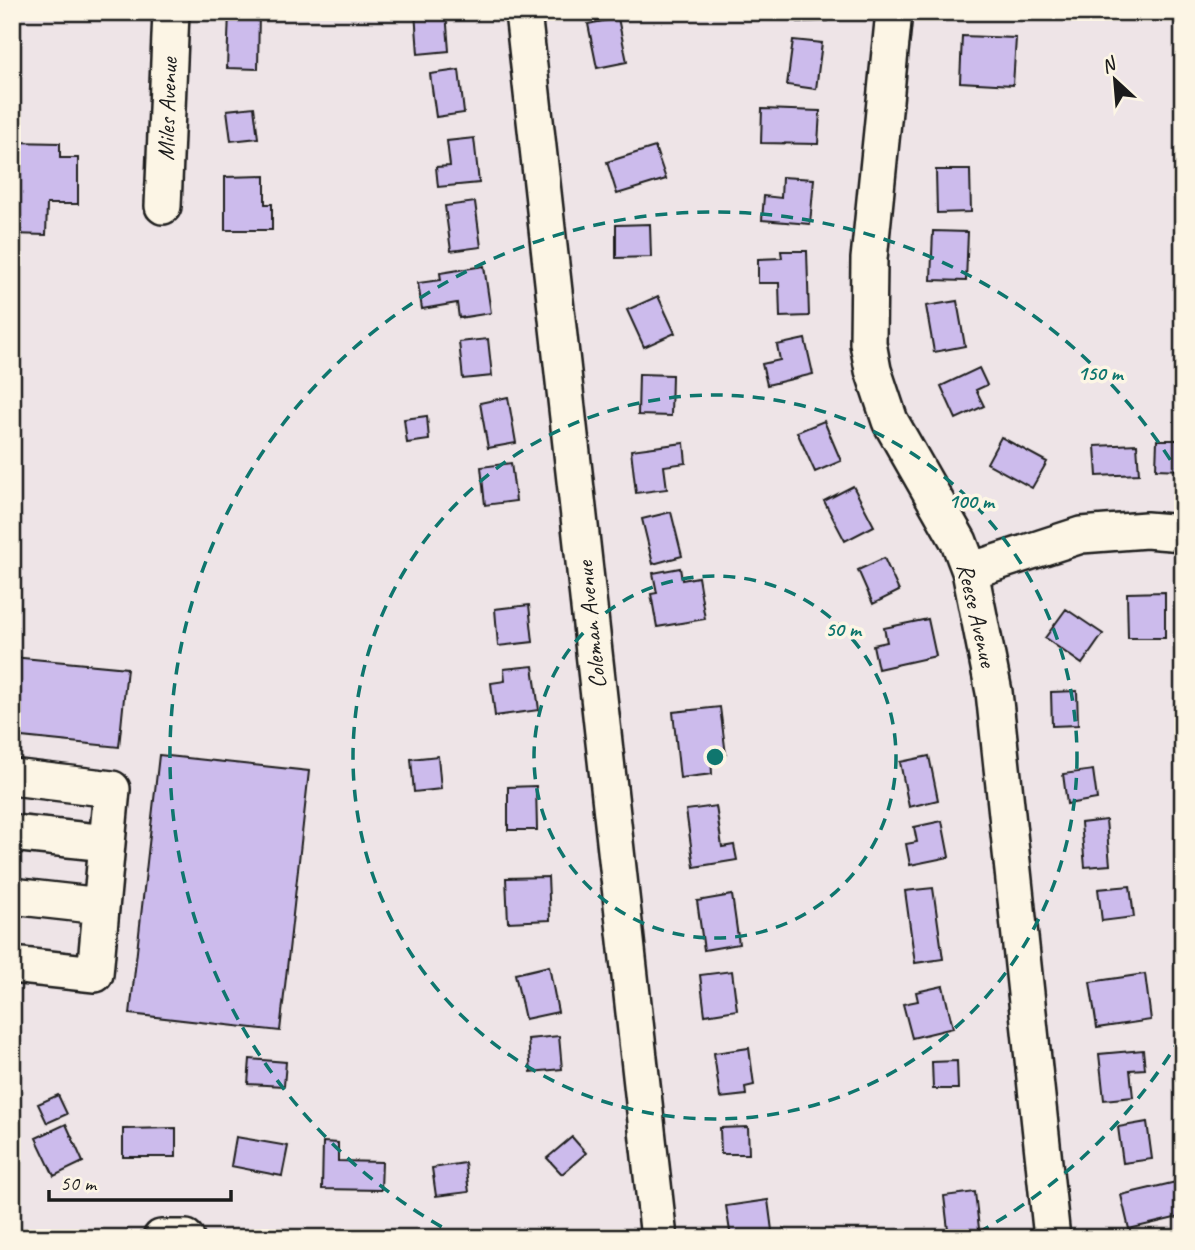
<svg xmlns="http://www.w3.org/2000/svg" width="1195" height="1250" font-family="Caveat,sans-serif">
	<rect width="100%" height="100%" fill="#eee4e7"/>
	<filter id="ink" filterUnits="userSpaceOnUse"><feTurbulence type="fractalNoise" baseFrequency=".0143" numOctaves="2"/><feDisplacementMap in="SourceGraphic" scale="14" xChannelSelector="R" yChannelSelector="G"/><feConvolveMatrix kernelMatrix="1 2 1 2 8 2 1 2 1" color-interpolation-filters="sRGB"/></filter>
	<g filter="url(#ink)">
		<path fill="#ccbbec" stroke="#1c1c1c" stroke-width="2" d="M229,12H259L258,69L227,68Z
			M415,12H446L449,51L418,54Z
			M798,12H827V21L798,22Z
			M618,18L627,62L597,68L588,24Z
			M962,36L1016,38L1013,85L960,82Z
			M793,40L822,43L816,89L787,85Z
			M459,70L464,113L436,117L430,74Z
			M254,107L258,138L231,141L227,110Z
			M762,109L820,111L818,144L761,143Z
			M474,138L479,183L438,187L436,167L450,166L447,141Z
			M12,142L60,143V158H78V204H47L46,235L12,234Z
			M655,147L666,179L617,194L607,162Z
			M936,170H970L971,212L937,213Z
			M265,176V204H272V230H225V177Z
			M782,177L814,179L810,224L762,220L764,196L781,198Z
			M475,202L481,247L451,251L445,206Z
			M650,224L651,257L616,258V225Z
			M933,231L968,232L966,281L931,280Z
			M781,251H807L809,316L780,317L779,283H758V259L782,258Z
			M484,266L491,313L459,318L457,303L422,309L418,283L441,280L440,273Z
			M658,296L675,333L644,347L627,310Z
			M957,301L965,346L934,352L926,306Z
			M488,339L492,376L463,379L459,342Z
			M805,339L813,374L767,385L762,364L780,360L777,345Z
			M979,368L987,385L976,390L984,406L956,419L941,386Z
			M639,374L672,375L671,416L638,415Z
			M508,397L516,443L488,448L480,403Z
			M427,416L429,440L407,443L404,419Z
			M824,421L841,461L815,472L797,432Z
			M1001,437L1047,462L1032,488L987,463Z
			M1157,440H1183V470L1156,469Z
			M684,443L686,463L664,466L667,489L636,493L631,450Z
			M1137,444L1139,474L1097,476L1095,446Z
			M511,463L516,501L485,505L481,467Z
			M853,486L874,526L845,541L824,501Z
			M671,512L682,556L653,564L642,519Z
			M884,558L899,591L873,604L858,570Z
			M680,568L682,580L698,577L705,619L657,627L651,594L657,593L653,573Z
			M1165,592V638H1128L1127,593Z
			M529,605L533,642L498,646L495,609Z
			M1066,609L1103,634L1082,664L1045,638Z
			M928,619L936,656L878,669L873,645L887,642L884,628Z
			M12,657L127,668L119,747L12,736Z
			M533,666L539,710L495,716L491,683L505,681L504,669Z
			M1077,691L1078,725L1052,726L1051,692Z
			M720,707L726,755L711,756L712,774L680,778L673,712Z
			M159,755L309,771L280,1031L130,1014Z
			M438,756L441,789L414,792L411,759Z
			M929,756L938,800L909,807L900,762Z
			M1093,770L1097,799L1067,804L1063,774Z
			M536,786L537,830H508V787Z
			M716,806L722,847L734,845L737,860L694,867L686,810Z
			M1106,820L1110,865L1085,867L1081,823Z
			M942,821L949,857L910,865L906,844L917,842L914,827Z
			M548,877L550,920L508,922L506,878Z
			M1130,886L1134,917L1102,921L1098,889Z
			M933,888L943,959L915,963L905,891Z
			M732,895L739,944L704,950L697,901Z
			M549,966L558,1012L525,1019L515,974Z
			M732,971L737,1010L705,1015L700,975Z
			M1145,974L1151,1020L1097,1028L1090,982Z
			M943,986L953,1028L912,1038L903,1004L918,1001L916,992Z
			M559,1036L562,1069L531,1072L528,1039Z
			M749,1048L754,1085L745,1087L746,1095L720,1098L714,1053Z
			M1143,1050L1145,1069L1130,1070L1133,1097L1104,1100L1099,1054Z
			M250,1059L286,1062L284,1086L248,1084Z
			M957,1061L958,1089H933L932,1062Z
			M58,1095L67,1114L47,1123L38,1104Z
			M1147,1122L1152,1159L1123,1163L1118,1127Z
			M66,1124L83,1162L54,1176L36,1138Z
			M748,1127L749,1154H721L720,1128Z
			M176,1128V1157H123V1129Z
			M236,1137L288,1146L282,1176L231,1166Z
			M572,1137L586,1153L562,1174L547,1158Z
			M323,1142L338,1143V1161L382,1162L381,1190L322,1189Z
			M465,1163L469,1192L436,1196L432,1168Z
			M1176,1182L1183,1216L1129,1229L1121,1195Z
			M975,1192L980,1238H949L944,1196Z
			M768,1200L773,1238H731L726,1206Z"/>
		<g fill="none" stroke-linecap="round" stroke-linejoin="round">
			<defs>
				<path id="minor" d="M523,12L659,1238
					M894,12L869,259L868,343L873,370L890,421L959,542L970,571L994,692L1052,1238
					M163,206L171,12
					M970,571L1081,535L1146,530L1183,533
					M12,777L112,789L95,974L12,965
					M12,833L107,843
					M12,896L101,906
					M161,1238H186"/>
			</defs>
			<use href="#minor" stroke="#1c1c1c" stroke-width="40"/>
			<use href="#minor" stroke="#fcf5e5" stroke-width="35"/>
		</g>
	</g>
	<g fill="none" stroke="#0f766e" stroke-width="3.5" stroke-dasharray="12 9">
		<circle cx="715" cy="757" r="181"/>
		<circle cx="715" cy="757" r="362"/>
		<path d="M1181 1037A544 544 0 0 1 970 1237M460 1237A544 544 0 1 1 1181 477"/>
	</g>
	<g text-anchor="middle" stroke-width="7" stroke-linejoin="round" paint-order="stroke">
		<g font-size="24" fill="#1c1c1c" stroke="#fcf5e5">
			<text transform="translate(167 109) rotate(-88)" y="8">Miles Avenue</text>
			<text transform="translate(977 615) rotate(77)" y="8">Reese Avenue</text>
			<text transform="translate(591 625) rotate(-96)" y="8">Coleman Avenue</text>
		</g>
	</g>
	<circle cx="715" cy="757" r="10" fill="#0f766e" stroke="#fcf5e5" stroke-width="3.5"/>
	<g font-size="21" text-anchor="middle" font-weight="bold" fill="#0f766e" stroke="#fcf5e5" stroke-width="7" stroke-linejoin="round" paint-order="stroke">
		<text x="1100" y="380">150 m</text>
		<text x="971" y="508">100 m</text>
		<text x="843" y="636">50 m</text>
	</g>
	<rect width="1195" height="1250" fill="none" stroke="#fcf5e5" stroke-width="42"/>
	<rect x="21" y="21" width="1153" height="1208" fill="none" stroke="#1c1c1c" stroke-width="2.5" filter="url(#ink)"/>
	<g transform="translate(1115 80) rotate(334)" stroke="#fcf5e5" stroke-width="5" paint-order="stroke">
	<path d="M0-5L12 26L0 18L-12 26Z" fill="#1c1c1c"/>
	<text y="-10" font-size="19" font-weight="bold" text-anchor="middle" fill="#1c1c1c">N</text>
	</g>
	<path d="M49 1190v10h182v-10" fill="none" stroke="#1c1c1c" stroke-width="3.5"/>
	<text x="60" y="1190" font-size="21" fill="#1c1c1c" stroke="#fcf5e5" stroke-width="5" paint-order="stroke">50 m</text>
</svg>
